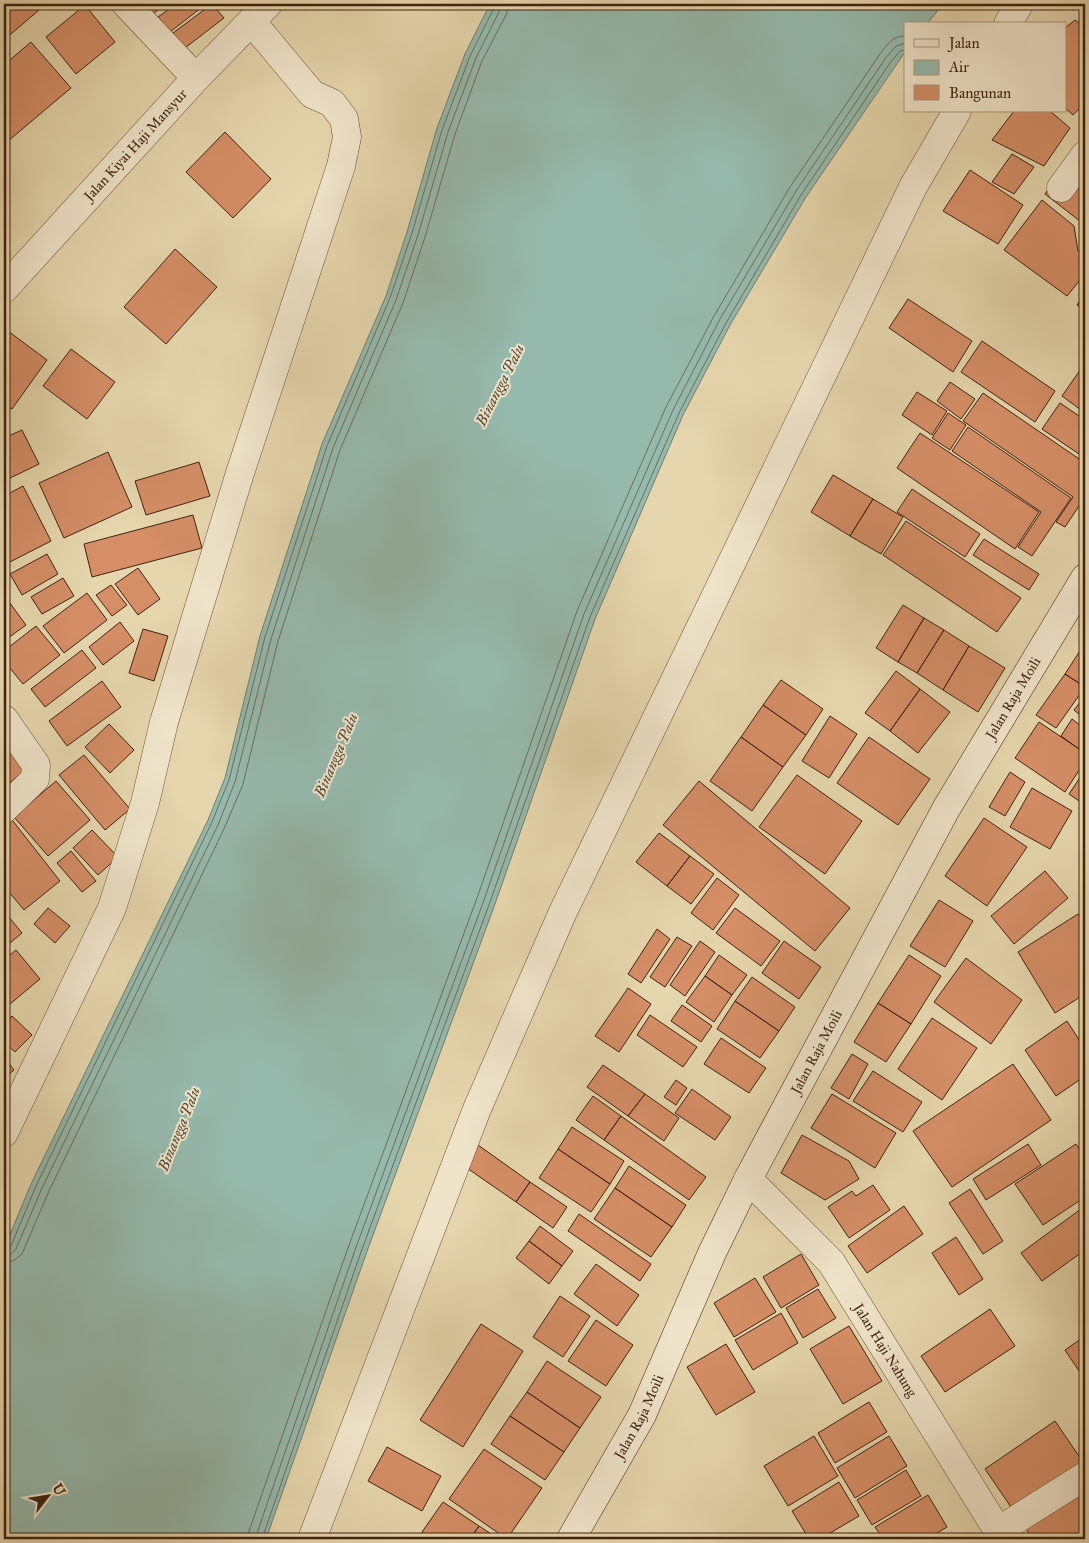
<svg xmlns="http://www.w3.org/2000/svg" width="1089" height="1543" font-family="'IM FELL Great Primer',serif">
	<rect width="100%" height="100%" fill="#e6d6ad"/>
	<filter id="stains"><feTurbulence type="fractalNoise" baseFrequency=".004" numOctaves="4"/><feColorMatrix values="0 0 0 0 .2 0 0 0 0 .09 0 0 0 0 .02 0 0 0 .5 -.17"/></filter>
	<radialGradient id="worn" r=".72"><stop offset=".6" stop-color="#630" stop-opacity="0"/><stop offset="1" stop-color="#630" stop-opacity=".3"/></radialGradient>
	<path fill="#96b9ad" stroke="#747d6e" d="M490,4H943L927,24H905V52L806,197L730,325L683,415L595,619L495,904L366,1254L266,1539H4V1249L31,1184L208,820L225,778L260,636L322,444L386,296L407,232L437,128L465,54Z"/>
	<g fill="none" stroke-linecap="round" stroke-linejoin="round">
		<path stroke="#6b6e5e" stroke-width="1" d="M4,1249H8L11,1246L36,1186L212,822L229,780L265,637L327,446L390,298L412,233L442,130L470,56L494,8V4
			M4,1256L11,1254L16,1249L42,1188L218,825L235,782L271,639L333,448L396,300L418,235L448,132L476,58L500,10L501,4
			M4,1263L13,1261L22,1254L49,1191L224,829L243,784L278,641L340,450L403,303L425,237L455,134L482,61L507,13L508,4
			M248,1539L249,1531L348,1248L477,898L577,611L666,407L714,316L790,187L880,54C887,45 892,36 905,36
			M255,1539L355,1250L484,900L584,614L673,410L720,319L796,191L885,59L896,46L905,43
			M262,1539L361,1252L490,902L590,617L679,413L726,323L801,195L890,63L900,51L905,50"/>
	</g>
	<path fill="#d58e66" stroke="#40230f" d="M4,4H46L4,40Z
		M141,4H166L150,16Z
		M176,4H206L170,32L158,17Z
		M212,4L224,18L181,51L169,36Z
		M85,5L115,42L76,74L46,37Z
		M1075,20L1085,28V103L1073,115L1065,108V28Z
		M31,42L71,88L8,141L4,136V65Z
		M1014,111H1050L1070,128L1044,166L992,140Z
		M225,132L271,179L233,218L186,172Z
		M1012,154L1034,167L1014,194L992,182Z
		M1064,166L1085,183V225L1045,194Z
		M970,170L1023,205L998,244L943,211Z
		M1042,200L1074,226L1078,251L1085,255V274L1067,296L1004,250Z
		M175,249L217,287L166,344L124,307Z
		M1085,293V312L1077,305Z
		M908,299L972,341L953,372L889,328Z
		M8,331L47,360L12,409L4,404V337Z
		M982,341L1055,391L1035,422L961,372Z
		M71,349L115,382L87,419L43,386Z
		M1085,363V413L1062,396Z
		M950,382L975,399L961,419L937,401Z
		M917,392L947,411L932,435L902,415Z
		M983,393L1085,463V497L1065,527L1056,522L1073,497L963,421Z
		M1060,403L1085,420V458L1042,429Z
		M948,413L966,425L950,450L932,438Z
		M968,427L1071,498L1032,556L1018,547L1041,512L952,451Z
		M22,430L39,464L4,481V438Z
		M920,433L1039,512L1015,549L897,468Z
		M108,452L132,507L64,538L39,483Z
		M199,462L210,496L146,515L135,481Z
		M833,475L873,499L850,536L811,512Z
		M23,486L51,541L4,565V496Z
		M912,489L980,534L965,557L897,512Z
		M873,499L903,517L881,554L850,536Z
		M193,515L202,548L92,577L84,544Z
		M906,521L1021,598L997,632L883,555Z
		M984,539L1039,574L1029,590L973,555Z
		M47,554L58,574L22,595L10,574Z
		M138,568L160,599L138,615L115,584Z
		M63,578L74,596L42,614L31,597Z
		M111,585L127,605L112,616L96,595Z
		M87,593L107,620L64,653L43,626Z
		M4,595L26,625L4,641Z
		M903,605L924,618L898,662L876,648Z
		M924,618L944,630L917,673L898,662Z
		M120,622L134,641L103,665L89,647Z
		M36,626L60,655L23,684L4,661V651Z
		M143,629L168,636L154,681L129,673Z
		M944,630L969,646L943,690L917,673Z
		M1085,643V687L1065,674Z
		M969,646L1005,668L978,712L943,690Z
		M82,650L96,668L45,707L31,689Z
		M896,671L920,689L890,731L865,713Z
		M1065,674L1085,687L1056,728L1036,715Z
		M781,680L823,709L806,735L763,705Z
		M102,681L121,707L67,746L49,721Z
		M920,689L950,712L918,753L890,731Z
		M1085,696V719L1074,710Z
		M763,705L806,735L783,767L741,737Z
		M830,716L857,734L829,778L802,761Z
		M1072,719L1085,729V749L1083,752L1061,736Z
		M1039,722L1085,753V761L1065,792L1015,758Z
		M109,724L134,750L110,773L85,747Z
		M4,730L33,763L4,788Z
		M741,737L783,767L752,811L710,781Z
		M869,737L930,779L898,825L837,783Z
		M84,755L130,809L105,830L59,775Z
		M1085,770V805L1069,794Z
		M1010,772L1025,782L1005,816L989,807Z
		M797,775L862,821L825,874L759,827Z
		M56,781L90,820L48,856L14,817Z
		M699,781L850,908L815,951L663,825Z
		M1032,788L1072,811L1050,849L1010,827Z
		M9,816L60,881L24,910L4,886V821Z
		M984,818L1027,847L987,906L945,876Z
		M92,830L118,857L98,875L73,848Z
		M659,833L690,856L667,886L636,862Z
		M71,851L96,881L82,892L57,863Z
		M690,856L714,874L691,904L667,886Z
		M1045,871L1068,898L1014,944L991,916Z
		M717,878L739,895L713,930L691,913Z
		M939,900L973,921L945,967L910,946Z
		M48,908L70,926L55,943L34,924Z
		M735,908L780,941L761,966L716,933Z
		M4,911L22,933L4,948Z
		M1078,914L1085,925V994L1055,1013L1018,952Z
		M657,929L670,939L641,983L628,974Z
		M677,937L692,946L665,987L650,977Z
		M700,941L715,952L685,996L670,985Z
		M784,941L821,967L799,999L762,973Z
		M16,950L40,979L4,1009V958L5,959Z
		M719,955L747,975L732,995L705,976Z
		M909,955L941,976L911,1024L878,1003Z
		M966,958L1022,1000L991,1044L934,1002Z
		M705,976L732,995L714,1022L686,1002Z
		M752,977L795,1007L779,1031L735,1001Z
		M628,988L651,1004L619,1052L595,1036Z
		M735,1001L779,1031L760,1058L717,1029Z
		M878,1003L911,1024L886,1062L854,1042Z
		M682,1005L712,1026L701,1042L671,1021Z
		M650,1015L697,1047L683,1067L637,1035Z
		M12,1016L32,1035L15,1052L4,1042V1025Z
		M932,1018L977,1048L942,1100L898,1069Z
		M1067,1021L1085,1049V1076L1056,1096L1025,1050Z
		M721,1038L766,1068L749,1093L704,1064Z
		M852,1054L868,1064L849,1099L831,1088Z
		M4,1057L14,1070L4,1078Z
		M1013,1064L1051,1120L952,1187L913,1131Z
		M603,1065L645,1094L628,1116L587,1087Z
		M873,1071L922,1102L903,1132L853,1101Z
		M676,1080L687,1088L676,1105L664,1097Z
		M692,1089L731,1117L715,1140L675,1113Z
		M645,1094L679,1118L664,1141L628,1116Z
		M832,1094L896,1133L875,1168L811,1128Z
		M593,1096L621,1116L604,1140L576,1120Z
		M621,1116L706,1177L689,1200L604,1140Z
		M572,1127L624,1161L610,1184L558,1149Z
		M802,1135L849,1161L859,1179L825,1200L781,1173Z
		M1028,1144L1041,1165L986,1200L973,1179Z
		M1076,1144L1085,1158V1197L1043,1225L1015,1184Z
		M478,1145L530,1182L516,1202L464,1166Z
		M558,1149L610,1184L591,1212L539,1178Z
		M629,1166L686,1205L672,1227L615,1188Z
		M530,1182L567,1207L553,1228L516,1202Z
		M873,1185L890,1210L849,1238L828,1207L852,1191L856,1196Z
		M615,1188L672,1227L651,1257L594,1219Z
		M970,1189L1003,1241L983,1254L949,1203Z
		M904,1206L923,1234L867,1273L848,1246Z
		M1085,1206V1250L1042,1281L1021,1253Z
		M579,1214L651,1264L640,1281L568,1231Z
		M540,1226L573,1251L562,1266L529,1241Z
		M956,1237L983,1279L959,1295L932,1253Z
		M529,1241L562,1266L549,1284L516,1258Z
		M801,1254L819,1285L781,1308L763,1277Z
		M596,1264L639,1295L617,1326L574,1294Z
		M755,1278L776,1312L734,1337L714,1303Z
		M818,1289L836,1318L803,1338L786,1308Z
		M560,1296L590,1316L563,1357L533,1337Z
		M990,1309L1015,1346L945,1392L921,1356Z
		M781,1313L798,1343L753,1370L735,1340Z
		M596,1320L633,1345L606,1386L568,1361Z
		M481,1324L523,1351L463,1447L420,1420Z
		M849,1326L882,1381L843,1404L810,1349Z
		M1085,1336V1380L1065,1350Z
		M726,1344L755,1392L716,1415L687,1367Z
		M547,1361L601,1397L580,1428L527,1392Z
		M527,1392L580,1428L564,1452L510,1416Z
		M869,1402L887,1432L835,1463L818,1433Z
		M510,1416L564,1452L545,1480L491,1444Z
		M1055,1421L1083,1462L1013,1510L985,1469Z
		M814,1436L838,1476L788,1506L764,1466Z
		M889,1436L907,1466L855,1498L837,1468Z
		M387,1447L441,1476L422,1511L368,1481Z
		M484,1449L542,1488L507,1539L449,1499Z
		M906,1470L921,1496L872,1525L857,1500Z
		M839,1482L859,1516L820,1539H809L792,1511Z
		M1085,1486V1533L1076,1539H1033L1024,1526Z
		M928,1495L947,1527L927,1539H883L875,1527Z
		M443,1502L479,1526L470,1539H433L422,1532Z
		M479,1526L499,1539H470Z"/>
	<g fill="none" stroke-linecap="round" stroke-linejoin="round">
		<defs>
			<g id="street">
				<path d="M126,4L196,78"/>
				<path d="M1008,24L1019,4"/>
				<path d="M1061,188L1085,155"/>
				<path id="s1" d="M4,289L196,78L268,4"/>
				<path d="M4,719L36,765L35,779L4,809"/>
				<path d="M4,1133L112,908L145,803L164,722L240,473L341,166L347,137L344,119L332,103L312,94L252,22"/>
				<path id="s2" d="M748,1179L831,1262L1003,1539"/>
				<path d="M998,1531L1085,1476"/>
				<path d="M312,1539L477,1109L562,914L913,187L957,111"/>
			</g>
			<g id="secondary">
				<path id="s3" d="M571,1539L642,1415L712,1253L748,1179L946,809L1085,578"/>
			</g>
		</defs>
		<use href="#street" stroke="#6a5036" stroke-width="29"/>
		<use href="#secondary" stroke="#40230f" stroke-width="29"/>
		<use href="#street" stroke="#efe4ca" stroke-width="28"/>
		<use href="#secondary" stroke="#efe4ca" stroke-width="28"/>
	</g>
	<g text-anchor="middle" stroke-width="4" stroke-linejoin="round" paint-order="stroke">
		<g font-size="14" fill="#40230f" stroke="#efe4ca">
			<text dy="5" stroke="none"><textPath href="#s1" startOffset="195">Jalan Kiyai Haji Mansyur</textPath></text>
			<text dy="5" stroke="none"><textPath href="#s3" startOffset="951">Jalan Raja Moili</textPath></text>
			<text dy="5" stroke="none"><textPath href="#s3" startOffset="546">Jalan Raja Moili</textPath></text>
			<text dy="5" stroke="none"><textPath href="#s2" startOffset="221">Jalan Haji Nahung</textPath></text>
			<text dy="5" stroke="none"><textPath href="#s3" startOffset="140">Jalan Raja Moili</textPath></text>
		</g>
		<g font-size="15" font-style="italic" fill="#564836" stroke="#efe4ca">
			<text transform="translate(500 385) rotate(-63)" y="5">Binangga Palu</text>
			<text transform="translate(336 755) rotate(-67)" y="5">Binangga Palu</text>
			<text transform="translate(179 1129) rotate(-68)" y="5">Binangga Palu</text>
		</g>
	</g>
	<rect width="1089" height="1543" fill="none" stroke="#e6d6ad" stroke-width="20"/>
	<rect x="5" y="5" width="1079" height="1533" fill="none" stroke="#40230f" stroke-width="2.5"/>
	<rect x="10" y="10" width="1069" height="1523" fill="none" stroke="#40230f"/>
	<rect x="904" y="22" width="162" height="90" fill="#efe4ca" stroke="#a9977f"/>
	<rect x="914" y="39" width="25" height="8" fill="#efe4ca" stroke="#a9977f"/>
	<text x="949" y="48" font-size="15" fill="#40230f">Jalan</text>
	<rect x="914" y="60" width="25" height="15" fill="#96b9ad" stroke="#a9977f"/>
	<text x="949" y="72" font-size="15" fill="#40230f">Air</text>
	<rect x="914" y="85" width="25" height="15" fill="#d58e66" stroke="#a9977f"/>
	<text x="949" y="98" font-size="15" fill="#40230f">Bangunan</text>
	<g transform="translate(48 1496) rotate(59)" stroke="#efe4ca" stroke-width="4" paint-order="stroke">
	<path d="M0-4L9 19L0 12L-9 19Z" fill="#40230f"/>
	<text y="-8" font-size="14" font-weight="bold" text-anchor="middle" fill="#40230f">U</text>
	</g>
	<rect width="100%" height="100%" filter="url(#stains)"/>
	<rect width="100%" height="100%" fill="url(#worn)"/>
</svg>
